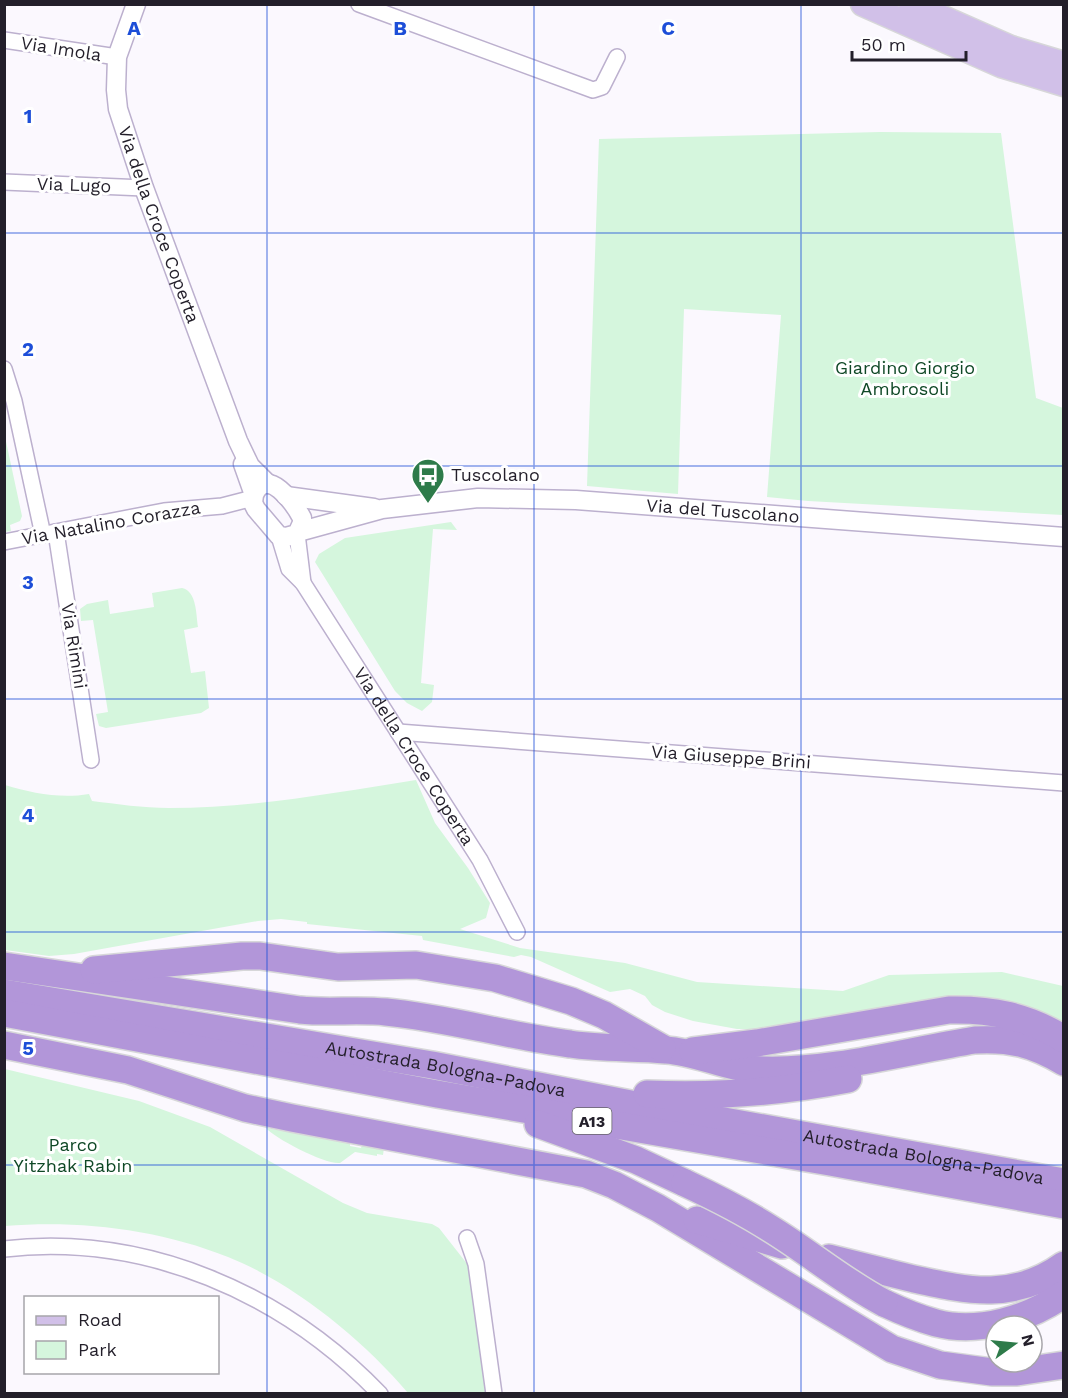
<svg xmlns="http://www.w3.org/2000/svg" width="1068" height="1398" font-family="'Work Sans',sans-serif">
	<rect width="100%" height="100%" fill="#fbf8fe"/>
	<path fill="#d5f6dd" d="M880,132L1001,133L1036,398L1063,408V515L808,501L767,497L781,315L684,309L678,494L587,486L599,139Z
		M4,432L22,516L20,521L10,525L11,531L5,532Z
		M451,522L457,530L433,529L421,683L434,685L432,702L422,711L407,703L395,691L315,562L319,554L345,538Z
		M182,588C197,591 196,615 198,627L184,630L191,673L205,671L209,708L201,713L106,728L99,726L96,714L108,712L93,620L81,621L80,609L87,604L108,600L110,614L154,607L152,593Z
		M416,780L435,823L468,868L490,903L486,918L460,929L520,948L625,963L697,982L843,991L889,975L1002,972L1063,986V1023L1036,1009L1001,1000L758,1029H737L693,1021L665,1012L652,1005L645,996L630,989L610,992L531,957L521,955L514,957L423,940L422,936L307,924V922L281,919L258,921L74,954L49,956L5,950V785C32,793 60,799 89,794L92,801C117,804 143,808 169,808C252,808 334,793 416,780Z
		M5,1069L139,1101L210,1127L343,1203L367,1213L432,1224L439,1228L468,1265L486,1393H408C362,1339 295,1284 228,1257C158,1229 79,1220 5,1226Z
		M266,1128L350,1142V1146L361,1148L362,1145L384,1148L383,1155L377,1154V1156L355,1152L340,1163C326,1165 274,1138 266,1128Z"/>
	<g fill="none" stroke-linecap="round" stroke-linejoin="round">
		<defs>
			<g id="minor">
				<path d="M359,4L593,90L602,87L617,57"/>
				<path d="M4,40L117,57"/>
				<path d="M4,182L144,188"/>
				<path d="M4,369L14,401L43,535"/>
				<path d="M56,532L91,760"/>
				<path d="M297,534L303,583"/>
				<path id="s1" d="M279,536L289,569L303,583L480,860L517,932"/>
				<path d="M4,542L164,511L222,506L253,498"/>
				<path d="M398,732L1064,783"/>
				<path d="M467,1238L476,1264L494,1394"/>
				<path d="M4,1249C146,1233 283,1293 380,1394"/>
			</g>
			<g id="tertiary">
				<path id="s2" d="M136,4L117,57L116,90L118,109L144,188L238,441L250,466L268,484"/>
				<path d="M243,464L254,495L253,503L256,509L279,536L286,537L297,534L302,523V518C294,503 267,465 254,495"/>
				<path d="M286,496L374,508"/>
				<path id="s3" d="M298,532L382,509L478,498L576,500L1064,537"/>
			</g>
			<path id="primary" d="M863,4L1001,65L1064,84
				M911,4L1011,48L1064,64"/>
			<g id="motorway">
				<path d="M4,966L300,1010C329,1013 357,1009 386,1012C448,1018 508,1036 570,1044C602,1049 634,1047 666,1050C699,1052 727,1069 763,1070C834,1072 906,1051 975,1040C1011,1038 1033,1044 1064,1062"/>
				<path d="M94,970L242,956H260L338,967L416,965L495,978L571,1001L604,1015L662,1048"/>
				<path id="s4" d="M4,993L432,1065L646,1107L1064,1182"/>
				<path d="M4,1013L437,1094L830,1162L1064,1205"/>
				<path d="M4,1045L128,1070L245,1108L292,1118L586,1174L614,1185L658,1208L892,1349L940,1365L992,1372H1017L1064,1365"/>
				<path d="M693,1051L757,1043L949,1010C991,1009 1027,1016 1064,1039"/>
				<path d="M647,1094C715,1097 782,1092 848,1079"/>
				<path d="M538,1124L636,1160L685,1183"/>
				<path d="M697,1220L782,1245"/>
				<path d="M829,1258C857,1265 886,1272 914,1279C969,1291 1014,1301 1064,1265"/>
				<path d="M884,1303C901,1311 918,1318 936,1323C978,1334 1029,1319 1064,1294"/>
			</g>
		</defs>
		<use href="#minor" stroke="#bcb0ce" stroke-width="18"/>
		<use href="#tertiary" stroke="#bcb0ce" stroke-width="21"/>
		<use href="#primary" stroke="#d7d7d9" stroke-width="27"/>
		<use href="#motorway" stroke="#d7d7d9" stroke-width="30"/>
		<use href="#minor" stroke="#fff" stroke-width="15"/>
		<use href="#tertiary" stroke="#fff" stroke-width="18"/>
		<use href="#primary" stroke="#d1c0e8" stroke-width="24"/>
		<use href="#motorway" stroke="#b296d9" stroke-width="27"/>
		<defs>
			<path id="motorway-bridge" d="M685,1183C715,1197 743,1211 771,1229C810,1253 844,1282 884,1303"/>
		</defs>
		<use href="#motorway-bridge" stroke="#d7d7d9" stroke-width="30" stroke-linecap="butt"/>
		<use href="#motorway-bridge" stroke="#b296d9" stroke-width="27"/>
	</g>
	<path fill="none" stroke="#1d4ed8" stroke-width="1.5" stroke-opacity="0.55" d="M267,4V1394M534,4V1394M801,4V1394M4,233H1064M4,466H1064M4,699H1064M4,932H1064M4,1165H1064"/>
	<defs>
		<symbol id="bus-pin" viewBox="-11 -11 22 30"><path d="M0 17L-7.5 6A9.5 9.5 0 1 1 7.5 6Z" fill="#2e7b4a" stroke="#fff"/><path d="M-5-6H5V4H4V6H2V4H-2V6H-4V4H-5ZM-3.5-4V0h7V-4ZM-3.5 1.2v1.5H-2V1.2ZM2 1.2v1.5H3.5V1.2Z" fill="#fff"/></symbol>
	</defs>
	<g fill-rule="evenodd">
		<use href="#bus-pin" x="409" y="456" width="38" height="52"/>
	</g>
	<g text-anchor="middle" stroke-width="6" stroke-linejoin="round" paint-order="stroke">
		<rect fill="#fff" stroke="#65626a" stroke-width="1.5" x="572.5" y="1108" width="39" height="26" rx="4.5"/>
		<g font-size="16" font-weight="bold" fill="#231f2a">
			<text x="592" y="1127">A13</text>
		</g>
		<g font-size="18" fill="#231f2a" stroke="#fff">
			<text transform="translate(61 49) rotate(9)" y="6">Via Imola</text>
			<text transform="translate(74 185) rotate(2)" y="6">Via Lugo</text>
			<text dy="6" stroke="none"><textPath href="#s2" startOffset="231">Via della Croce Coperta</textPath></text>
			<text dy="6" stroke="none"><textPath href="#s3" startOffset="429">Via del Tuscolano</textPath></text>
			<text transform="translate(111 523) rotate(-10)" y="6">Via Natalino Corazza</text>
			<text transform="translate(74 646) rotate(81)" y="6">Via Rimini</text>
			<text dy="6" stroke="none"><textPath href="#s1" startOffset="260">Via della Croce Coperta</textPath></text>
			<text transform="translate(731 757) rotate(4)" y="6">Via Giuseppe Brini</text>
			<text dy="6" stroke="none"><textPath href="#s4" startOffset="448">Autostrada Bologna-Padova</textPath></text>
			<text dy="6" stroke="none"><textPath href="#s4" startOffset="934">Autostrada Bologna-Padova</textPath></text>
		</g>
		<g font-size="18" fill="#0f4826" stroke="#fff">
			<text x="905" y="374">Giardino Giorgio<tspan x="905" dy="21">Ambrosoli</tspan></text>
			<text x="73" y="1151">Parco<tspan x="73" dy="21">Yitzhak Rabin</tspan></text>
		</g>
		<g font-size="18" fill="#231f2a" stroke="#fff" text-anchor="start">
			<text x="451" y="481">Tuscolano</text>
		</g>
	</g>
	<g font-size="20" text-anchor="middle" font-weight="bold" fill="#1d4ed8" stroke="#fff" stroke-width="6" stroke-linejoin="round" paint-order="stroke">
		<text x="134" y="35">A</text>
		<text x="400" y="35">B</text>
		<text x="668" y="35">C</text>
		<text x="28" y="123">1</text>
		<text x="28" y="356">2</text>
		<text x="28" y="589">3</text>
		<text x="28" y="822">4</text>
		<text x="28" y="1055">5</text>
	</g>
	<rect width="1068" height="1398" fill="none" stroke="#231f2a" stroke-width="12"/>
	<rect x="24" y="1296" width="195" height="78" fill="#ffffff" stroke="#a7a5aa" stroke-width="1.5"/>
	<rect x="36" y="1316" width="30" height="9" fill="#d1c0e8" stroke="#a7a5aa" stroke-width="1.5"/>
	<text x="78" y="1326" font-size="18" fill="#231f2a">Road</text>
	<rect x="36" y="1341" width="30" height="18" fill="#d5f6dd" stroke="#a7a5aa" stroke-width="1.5"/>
	<text x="78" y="1356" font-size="18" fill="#231f2a">Park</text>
	<g transform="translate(1014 1344) rotate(75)"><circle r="28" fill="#ffffff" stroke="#a7a5aa" stroke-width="1.5"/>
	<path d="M0-4.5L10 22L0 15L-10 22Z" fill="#2e7b4a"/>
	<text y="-9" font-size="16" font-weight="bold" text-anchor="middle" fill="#231f2a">N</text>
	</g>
	<path d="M852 51v9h114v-9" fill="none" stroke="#231f2a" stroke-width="3"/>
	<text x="861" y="51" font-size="18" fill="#231f2a" stroke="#ffffff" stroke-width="4.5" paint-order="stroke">50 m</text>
</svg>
